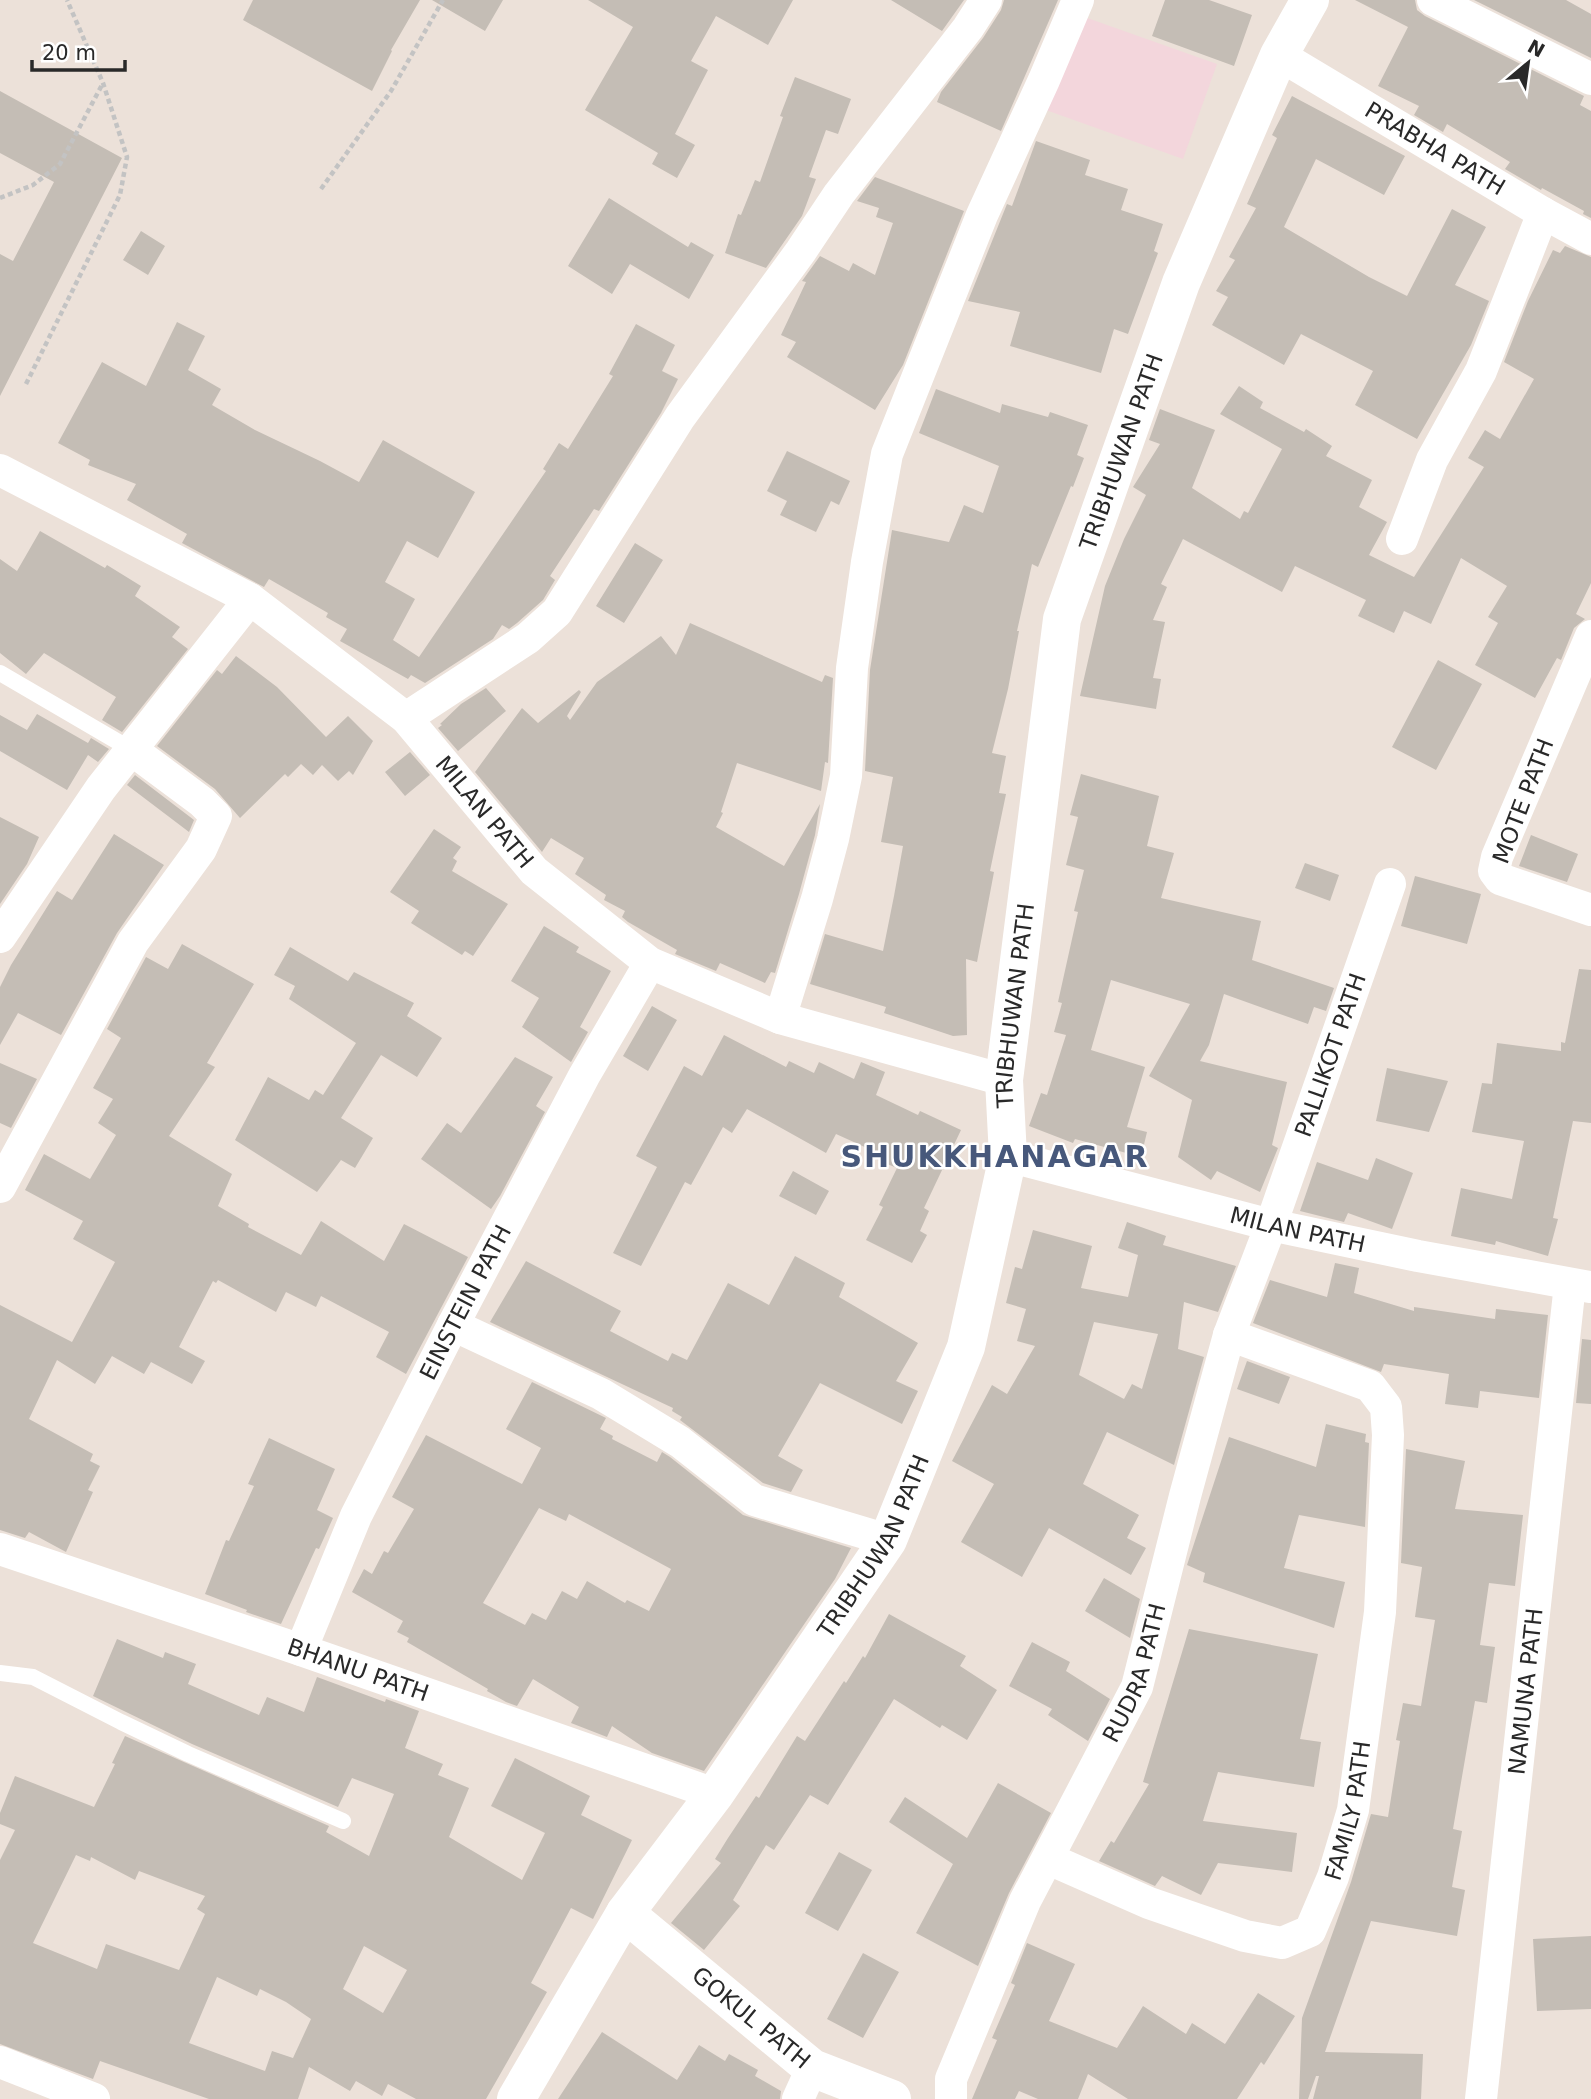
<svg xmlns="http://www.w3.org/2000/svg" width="1591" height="2099" font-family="'DejaVu Sans',sans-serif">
	<rect width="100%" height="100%" fill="#ece1d9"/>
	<path fill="#f3d6dc" d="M1076,14L1217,64L1183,159L1043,109Z"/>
	<path fill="#c4bdb5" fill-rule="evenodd" d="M253,0H420L391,50L392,51L372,91L243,20Z
		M432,0H503L485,31Z
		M588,0H793L768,45L716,16L691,61L708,70L675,134L695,145L677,178L652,164L658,153L585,110L633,27Z
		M891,0H964L942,31Z
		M1004,0H1058L1001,131L937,102L941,92L983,38L1001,10Z
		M1165,0H1209L1252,15L1234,66L1152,36Z
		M1355,0H1415L1417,10L1425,16L1584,96L1580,105L1591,111V218L1583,214L1584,211L1542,188L1541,190L1505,169L1510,162L1447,124L1443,132L1414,115L1419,106L1378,86L1408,27Z
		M1474,0H1566L1591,14V58Z
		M795,77L851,99L838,134L826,130L809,177L816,179L802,216L766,268L725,253L738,214L741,215L755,180L760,182L783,117L780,116Z
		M0,91L122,158L0,396V254L13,261L54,182L0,153Z
		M1292,96L1405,156L1384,195L1316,159L1284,227L1369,277L1407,296L1452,209L1486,227L1455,285L1489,301L1471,345L1417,439L1355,405L1373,371L1301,334L1284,365L1212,325L1228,297L1216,291L1235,260L1229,257L1256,208L1247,204L1277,138L1272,135Z
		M1036,141L1090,160L1085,175L1128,189L1121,210L1163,224L1154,251L1158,253L1128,334L1114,329L1101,373L1010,346L1020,312L968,301L1007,204L1012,206Z
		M875,177L964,211L903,365L875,410L787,357L796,342L781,335L806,282L802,281L820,256L849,271L853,263L875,275L893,223L876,217L879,208L857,201Z
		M609,198L688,247L691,242L714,255L689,299L630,264L612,294L568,266Z
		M141,231L165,246L148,275L123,260Z
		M1565,246L1591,257V583L1576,614L1585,619L1574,628L1561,660L1557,658L1535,698L1475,665L1498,623L1488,617L1507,586L1461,558L1431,624L1404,611L1394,633L1358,616L1366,600L1295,566L1282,592L1183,539L1161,584L1167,587L1153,620L1165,622L1153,678L1161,679L1156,709L1080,696L1105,586L1124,539L1146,495L1133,487L1160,444L1149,440L1160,409L1215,430L1192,488L1240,519L1244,511L1248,513L1282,449L1220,414L1239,386L1263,402L1260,408L1304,432L1306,429L1332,446L1326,456L1372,480L1359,507L1387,522L1369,555L1414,577L1484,467L1468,458L1485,430L1500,439L1534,379L1504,362L1528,301L1553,250L1560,253Z
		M177,322L205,336L188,370L221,389L212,405L255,430L320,461L359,482L383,440L475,492L438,558L407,541L385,582L415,599L393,640L419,657L546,471L543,469L559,443L568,449L613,376L609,374L636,324L675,345L662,371L678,379L661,413L599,511L594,509L550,576L555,580L543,600L517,623L509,629L502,625L493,639L425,683L411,675L408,679L340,641L347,629L326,617L328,613L269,579L264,587L182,543L187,534L127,500L136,484L88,465L90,460L58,443L102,362L146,386Z
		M936,389L1000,413L1002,404L1048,417L1050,412L1088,425L1077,455L1084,458L1073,487L1071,486L1038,567L1032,564L1017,631H1019L1008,689L992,753L1006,756L999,793L1006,794L990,871L994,872L977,962L966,959L967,1035L953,1036L884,1013L886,1007L810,984L825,934L883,951L894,896L903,846L881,842L893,777L865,771L870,670L892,530L949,542L964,505L983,513L999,466L919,433Z
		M787,451L850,481L839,505L831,501L816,532L780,515L787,501L767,491Z
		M40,531L105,568L107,565L141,586L135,596L180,627L172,637L188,649L122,732L102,720L116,697L44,653L26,674L0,653V559L17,571Z
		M635,543L663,560L624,623L596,606Z
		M690,623L822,682L825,675L833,678L828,763L825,762L821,791L737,763L721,812L723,813L716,827L784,866L820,804L815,835L799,894L775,973L771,972L765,983L720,963L716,971L675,954L677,950L628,922L622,917L625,911L604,900L606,895L575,874L584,858L551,838L542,852L475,772L522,708L538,723L579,690L581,692L567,716L570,720L597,682L661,636L676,655Z
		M236,656L277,687L326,737L348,716L373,741L353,775L349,771L338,781L322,765L313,775L301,764L288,777L285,774L240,818L215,789L157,746L217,670L222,674Z
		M1438,660L1482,684L1436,770L1392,747Z
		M486,688L506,711L458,751L438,728L442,725L440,724L461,704Z
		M37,714L88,743L91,738L109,749L98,762L88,755L67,790L0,751V715L27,730Z
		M410,752L430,775L405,796L385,772Z
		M1081,774L1159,796L1147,846L1174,853L1161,898L1261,921L1252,960L1334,988L1326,1011L1314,1007L1308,1024L1224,994L1209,1045L1200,1061L1287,1082L1272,1145L1278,1148L1260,1192L1217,1171L1211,1180L1178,1157L1192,1100L1149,1076L1190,1004L1111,980L1091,1050L1145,1067L1127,1127L1147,1132L1141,1157L1075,1139L1073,1143L1029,1126L1041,1093L1047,1095L1066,1035L1054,1032L1062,1003L1058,1002L1078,912L1074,911L1084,870L1066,865L1078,817L1070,815Z
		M135,775L194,820L189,832L127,785Z
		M0,817L39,837L27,864L0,904Z
		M434,829L461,847L453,858L457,861L452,871L508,904L473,956L465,951L462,955L411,923L419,911L390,892Z
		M114,834L164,865L117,933L61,1035L18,1013L0,1045V987L11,965L57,891L72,900Z
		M1531,835L1578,854L1567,882L1519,866Z
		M1305,863L1339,875L1330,901L1295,888Z
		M1415,876L1481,894L1467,944L1401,926Z
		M544,926L579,947L576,952L611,971L580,1027L588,1032L571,1062L522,1027L539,998L511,981Z
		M182,944L254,984L207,1063L215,1067L169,1136L232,1174L218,1206L249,1224L248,1227L301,1255L321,1221L384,1261L404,1224L468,1257L406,1374L376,1357L389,1332L321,1296L316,1307L286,1292L276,1312L218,1280L216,1283L213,1281L179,1347L205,1361L192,1384L151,1362L144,1374L112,1356L95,1384L57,1360L29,1419L93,1454L90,1461L100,1466L88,1490L93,1492L66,1552L29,1532L25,1538L0,1530V1305L72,1342L115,1262L73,1239L83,1221L25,1190L44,1154L90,1179L116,1135L98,1123L113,1099L93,1088L121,1038L107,1029L146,957L168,969Z
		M290,947L348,981L354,972L414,1003L407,1016L442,1038L417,1077L381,1055L341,1118L373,1138L355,1168L341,1160L317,1192L235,1140L268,1077L309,1100L315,1090L323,1095L356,1043L289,999L295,986L274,975Z
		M1579,969L1591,970V1123L1573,1121L1553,1218L1558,1219L1548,1256L1496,1241L1495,1245L1451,1236L1461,1188L1512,1199L1524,1141L1472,1132L1482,1083L1492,1084L1497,1043L1561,1051V1042L1565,1043Z
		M652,1006L677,1020L648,1071L623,1056Z
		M724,1035L786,1067L789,1061L814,1073L819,1062L854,1079L861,1062L885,1072L876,1095L918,1115L920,1111L961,1130L924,1208L929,1211L920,1231L927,1235L912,1263L866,1240L883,1207L879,1205L897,1168L875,1159L878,1153L836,1134L826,1153L747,1109L732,1133L723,1127L691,1185L685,1182L641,1266L613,1253L657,1167L636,1156L684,1066L702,1076Z
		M515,1057L553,1077L536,1106L545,1112L500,1196L491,1209L421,1159L447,1123L461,1133Z
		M0,1063L37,1079L11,1128L0,1123Z
		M1387,1068L1448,1081L1429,1132L1376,1121Z
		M1376,1158L1413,1173L1392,1229L1348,1213L1344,1222L1300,1211L1317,1162L1368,1180Z
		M793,1171L829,1191L816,1215L779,1196Z
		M1127,1222L1166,1236L1163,1245L1236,1266L1218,1312L1184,1302L1178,1349L1204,1357L1174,1465L1107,1432L1083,1484L1139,1515L1127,1538L1146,1548L1131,1575L1049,1528L1022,1577L961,1542L994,1484L952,1461L992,1385L1007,1394L1035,1346L1017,1341L1026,1309L1006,1303L1015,1267L1022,1269L1033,1230L1092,1246L1081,1288L1128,1297L1138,1255L1118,1248ZM1094,1322L1158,1334L1142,1389L1132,1384L1124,1399L1079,1375Z
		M795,1256L845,1283L839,1297L918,1343L896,1381L918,1391L902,1424L820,1383L778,1456L803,1470L791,1492L763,1483L680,1420L682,1417L672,1411L673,1408L490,1322L526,1261L621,1311L610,1331L668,1361L672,1353L687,1360L728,1283L769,1305Z
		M1335,1263L1359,1268L1354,1293L1414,1311V1307L1495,1319L1496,1309L1548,1315L1539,1398L1480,1391L1478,1408L1445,1404L1449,1374L1384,1364L1381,1372L1253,1323L1270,1280L1327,1297Z
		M1582,1339L1591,1340V1404L1576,1403Z
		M1247,1361L1290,1377L1279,1404L1237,1389Z
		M532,1382L606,1418L600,1429L613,1436L612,1439L657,1462L662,1452L670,1457L743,1515L851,1548L835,1579L704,1771L652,1753L612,1726L607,1737L571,1723L579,1707L533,1679L517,1706L506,1702L487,1691L488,1689L407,1642L409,1638L397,1632L403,1621L352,1592L364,1569L372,1574L384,1551L388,1553L414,1509L392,1497L426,1435L522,1484L541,1448L506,1429ZM539,1508L566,1521L569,1514L671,1569L649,1611L627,1600L625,1603L587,1581L577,1599L562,1591L546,1620L532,1613L525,1625L483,1603Z
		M1326,1424L1366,1434L1365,1442L1369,1443L1365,1527L1299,1515L1284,1568L1345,1582L1334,1628L1203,1582L1205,1573L1187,1565L1229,1437L1316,1467Z
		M269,1438L335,1469L317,1510L333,1518L319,1549L316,1548L281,1624L246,1612L247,1610L205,1594L226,1540L229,1541L254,1486L248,1484Z
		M1406,1449L1465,1461L1455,1509L1523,1515L1515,1586L1489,1583L1480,1645L1495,1647L1487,1703L1475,1701L1453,1829L1462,1831L1452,1887L1465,1890L1457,1936L1371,1921L1325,2052L1423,2054L1421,2099H1313L1319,2076H1316L1308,2099H1299L1302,2018L1351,1882L1371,1814L1388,1817L1400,1741L1396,1740L1403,1703L1421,1706L1435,1620L1415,1617L1422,1567L1401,1563Z
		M1104,1578L1140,1599L1130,1638L1085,1611Z
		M889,1614L966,1656L960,1666L997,1690L967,1740L942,1725L940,1728L894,1699L828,1805L810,1795L774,1850L766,1845L733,1900L740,1906L704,1950L671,1923L721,1863L715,1859L728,1838L756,1796L759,1798L797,1736L805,1741L844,1681L846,1683L863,1656L865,1658Z
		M1189,1629L1318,1654L1300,1739L1321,1742L1314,1787L1218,1772L1203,1821L1297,1833L1292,1872L1218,1863L1201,1895L1162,1876L1155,1886L1099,1861L1111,1841L1114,1843L1149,1784L1143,1782Z
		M117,1639L163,1658L165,1652L196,1664L188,1684L259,1715L267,1697L304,1712L317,1677L385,1702L386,1699L419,1711L405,1748L443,1764L438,1775L469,1788L449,1837L522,1880L545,1833L491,1806L515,1758L590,1796L581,1815L632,1840L593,1919L571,1908L531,1983L547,1992L486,2099H416L388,2084L382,2096L356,2081L350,2091L309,2067L298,2099H209L100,2061L93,2079L0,2044V1860L15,1830L0,1824V1813L15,1776L94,1807L115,1764L112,1763L125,1736L329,1826L326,1832L369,1856L394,1794L352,1778L338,1807L192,1744L93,1696ZM76,1855L90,1861L91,1857L135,1880L139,1871L205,1896L197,1909L205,1914L179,1970L106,1944L97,1969L33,1943ZM364,1946L407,1970L383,2013L343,1989ZM217,1977L257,1996L260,1989L286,2002L311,2019L293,2058L272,2051L265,2071L189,2043Z
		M1032,1642L1070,1662L1066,1671L1110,1699L1088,1741L1048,1715L1052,1709L1009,1686Z
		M998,1783L1051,1813L1009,1893L978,1966L916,1933L953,1864L889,1822L905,1797L967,1838Z
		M839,1852L872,1870L838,1931L805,1913Z
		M1591,1936V2009L1537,2011L1533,1939Z
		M1027,1943L1075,1964L1049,2021L1117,2048L1143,2006L1186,2034L1192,2023L1225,2044L1258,1993L1295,2016L1264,2065L1261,2062L1237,2099H1128L1088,2074L1078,2099H1038L1019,2091L1015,2099H972L997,2040L992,2038L1015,1985L1011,1983Z
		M863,1953L899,1972L863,2038L827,2019Z
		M602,2032L677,2080L699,2045L725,2061L729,2054L758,2070L755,2076L781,2091L780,2099H558Z"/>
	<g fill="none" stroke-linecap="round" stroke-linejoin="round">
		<path stroke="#c3c3c3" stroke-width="4.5" stroke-dasharray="5 3.5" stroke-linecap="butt" d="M321,189L391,91L443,0
			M0,198L33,185L60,164L103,83
			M26,384L120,195L127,157L103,83L67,0"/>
		<path stroke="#fff" stroke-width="16" d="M0,673L132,750
			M0,1673L33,1677L121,1722L188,1754L343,1821"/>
		<g stroke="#fff" stroke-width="32">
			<path d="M1433,0L1591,79"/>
			<path id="s1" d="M1279,55L1543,213L1591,239"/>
			<path id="s2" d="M0,470L250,599L406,718L534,871L650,963L780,1018L1004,1080"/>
			<path d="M1402,539L1432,460L1481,371L1543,213"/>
			<path d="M1591,636L1497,857L1494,871L1500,879L1591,910"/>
			<path d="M406,718L528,638L557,612L680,417L801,251L839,194L968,28L986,0"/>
			<path d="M0,937L101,788L250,599"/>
			<path d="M780,1018L817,899L833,839L846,776L852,668L867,562L887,454L982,215L1044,80L1078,0"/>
			<path id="s3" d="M1008,1156L1271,1225L1418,1256L1590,1287"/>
			<path d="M0,1187L133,942L201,849L216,816L202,802L132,750"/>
			<path d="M453,1325L601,1394L680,1442L754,1500L888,1540"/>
			<path id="s4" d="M0,1549L301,1650L715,1794"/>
			<path id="s5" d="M301,1650L356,1516L453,1325L584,1076L650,963"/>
			<path id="s6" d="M1049,1859L1149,1903L1245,1936L1282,1943L1310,1931L1333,1877L1353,1810L1380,1612L1388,1435L1386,1407L1370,1386L1229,1335"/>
			<path d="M0,2062L94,2099"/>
			<path d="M798,2099L812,2068"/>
			<path id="s7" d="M951,2099V2079L1025,1901L1137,1687L1185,1496L1229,1335L1271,1225L1390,884"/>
			<path id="s8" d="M1481,2099L1570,1284"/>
		</g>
		<g stroke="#fff" stroke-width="38">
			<path id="s9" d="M625,1913L812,2068L892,2099"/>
			<path id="s10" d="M516,2099L625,1913L715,1794L888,1540L966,1347L1008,1156L1004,1080L1062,619L1181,283L1279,55L1310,0"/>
		</g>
	</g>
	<g text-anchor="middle" stroke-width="5" stroke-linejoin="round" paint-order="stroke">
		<g font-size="23" fill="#292929" stroke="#fff">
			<text dy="8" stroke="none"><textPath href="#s1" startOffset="182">PRABHA PATH</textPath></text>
			<text dy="8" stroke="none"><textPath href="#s10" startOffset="1794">TRIBHUWAN PATH</textPath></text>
			<text transform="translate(1523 801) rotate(-69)" y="8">MOTE PATH</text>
			<text dy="8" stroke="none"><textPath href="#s2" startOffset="600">MILAN PATH</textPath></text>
			<text dy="8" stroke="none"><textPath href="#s10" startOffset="1227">TRIBHUWAN PATH</textPath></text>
			<text dy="8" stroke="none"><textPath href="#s7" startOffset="1116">PALLIKOT PATH</textPath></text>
			<text dy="8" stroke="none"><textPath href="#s3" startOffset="299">MILAN PATH</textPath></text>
			<text dy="8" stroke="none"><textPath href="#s5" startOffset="385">EINSTEIN PATH</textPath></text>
			<text dy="8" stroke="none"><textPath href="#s10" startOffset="660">TRIBHUWAN PATH</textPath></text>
			<text dy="8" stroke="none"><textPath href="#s4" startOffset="378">BHANU PATH</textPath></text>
			<text dy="8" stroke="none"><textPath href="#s7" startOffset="467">RUDRA PATH</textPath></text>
			<text dy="8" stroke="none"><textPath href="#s8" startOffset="410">NAMUNA PATH</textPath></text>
			<text dy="8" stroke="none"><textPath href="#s6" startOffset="406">FAMILY PATH</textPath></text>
			<text dy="8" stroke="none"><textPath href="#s9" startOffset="164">GOKUL PATH</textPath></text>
		</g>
		<g font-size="30" font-weight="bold" letter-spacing="2" fill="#47587b" stroke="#fff">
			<text x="995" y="1167">SHUKKHANAGAR</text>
		</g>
	</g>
	<g transform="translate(1528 63) rotate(29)" stroke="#ffffff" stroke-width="5" paint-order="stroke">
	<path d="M0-5L12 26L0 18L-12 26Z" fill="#292929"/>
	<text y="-10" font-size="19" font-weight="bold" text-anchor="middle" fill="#292929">N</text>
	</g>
	<path d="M32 60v10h93v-10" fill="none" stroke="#292929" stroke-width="3.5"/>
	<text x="42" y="60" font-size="21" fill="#292929" stroke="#ffffff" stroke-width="5" paint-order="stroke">20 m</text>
</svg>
